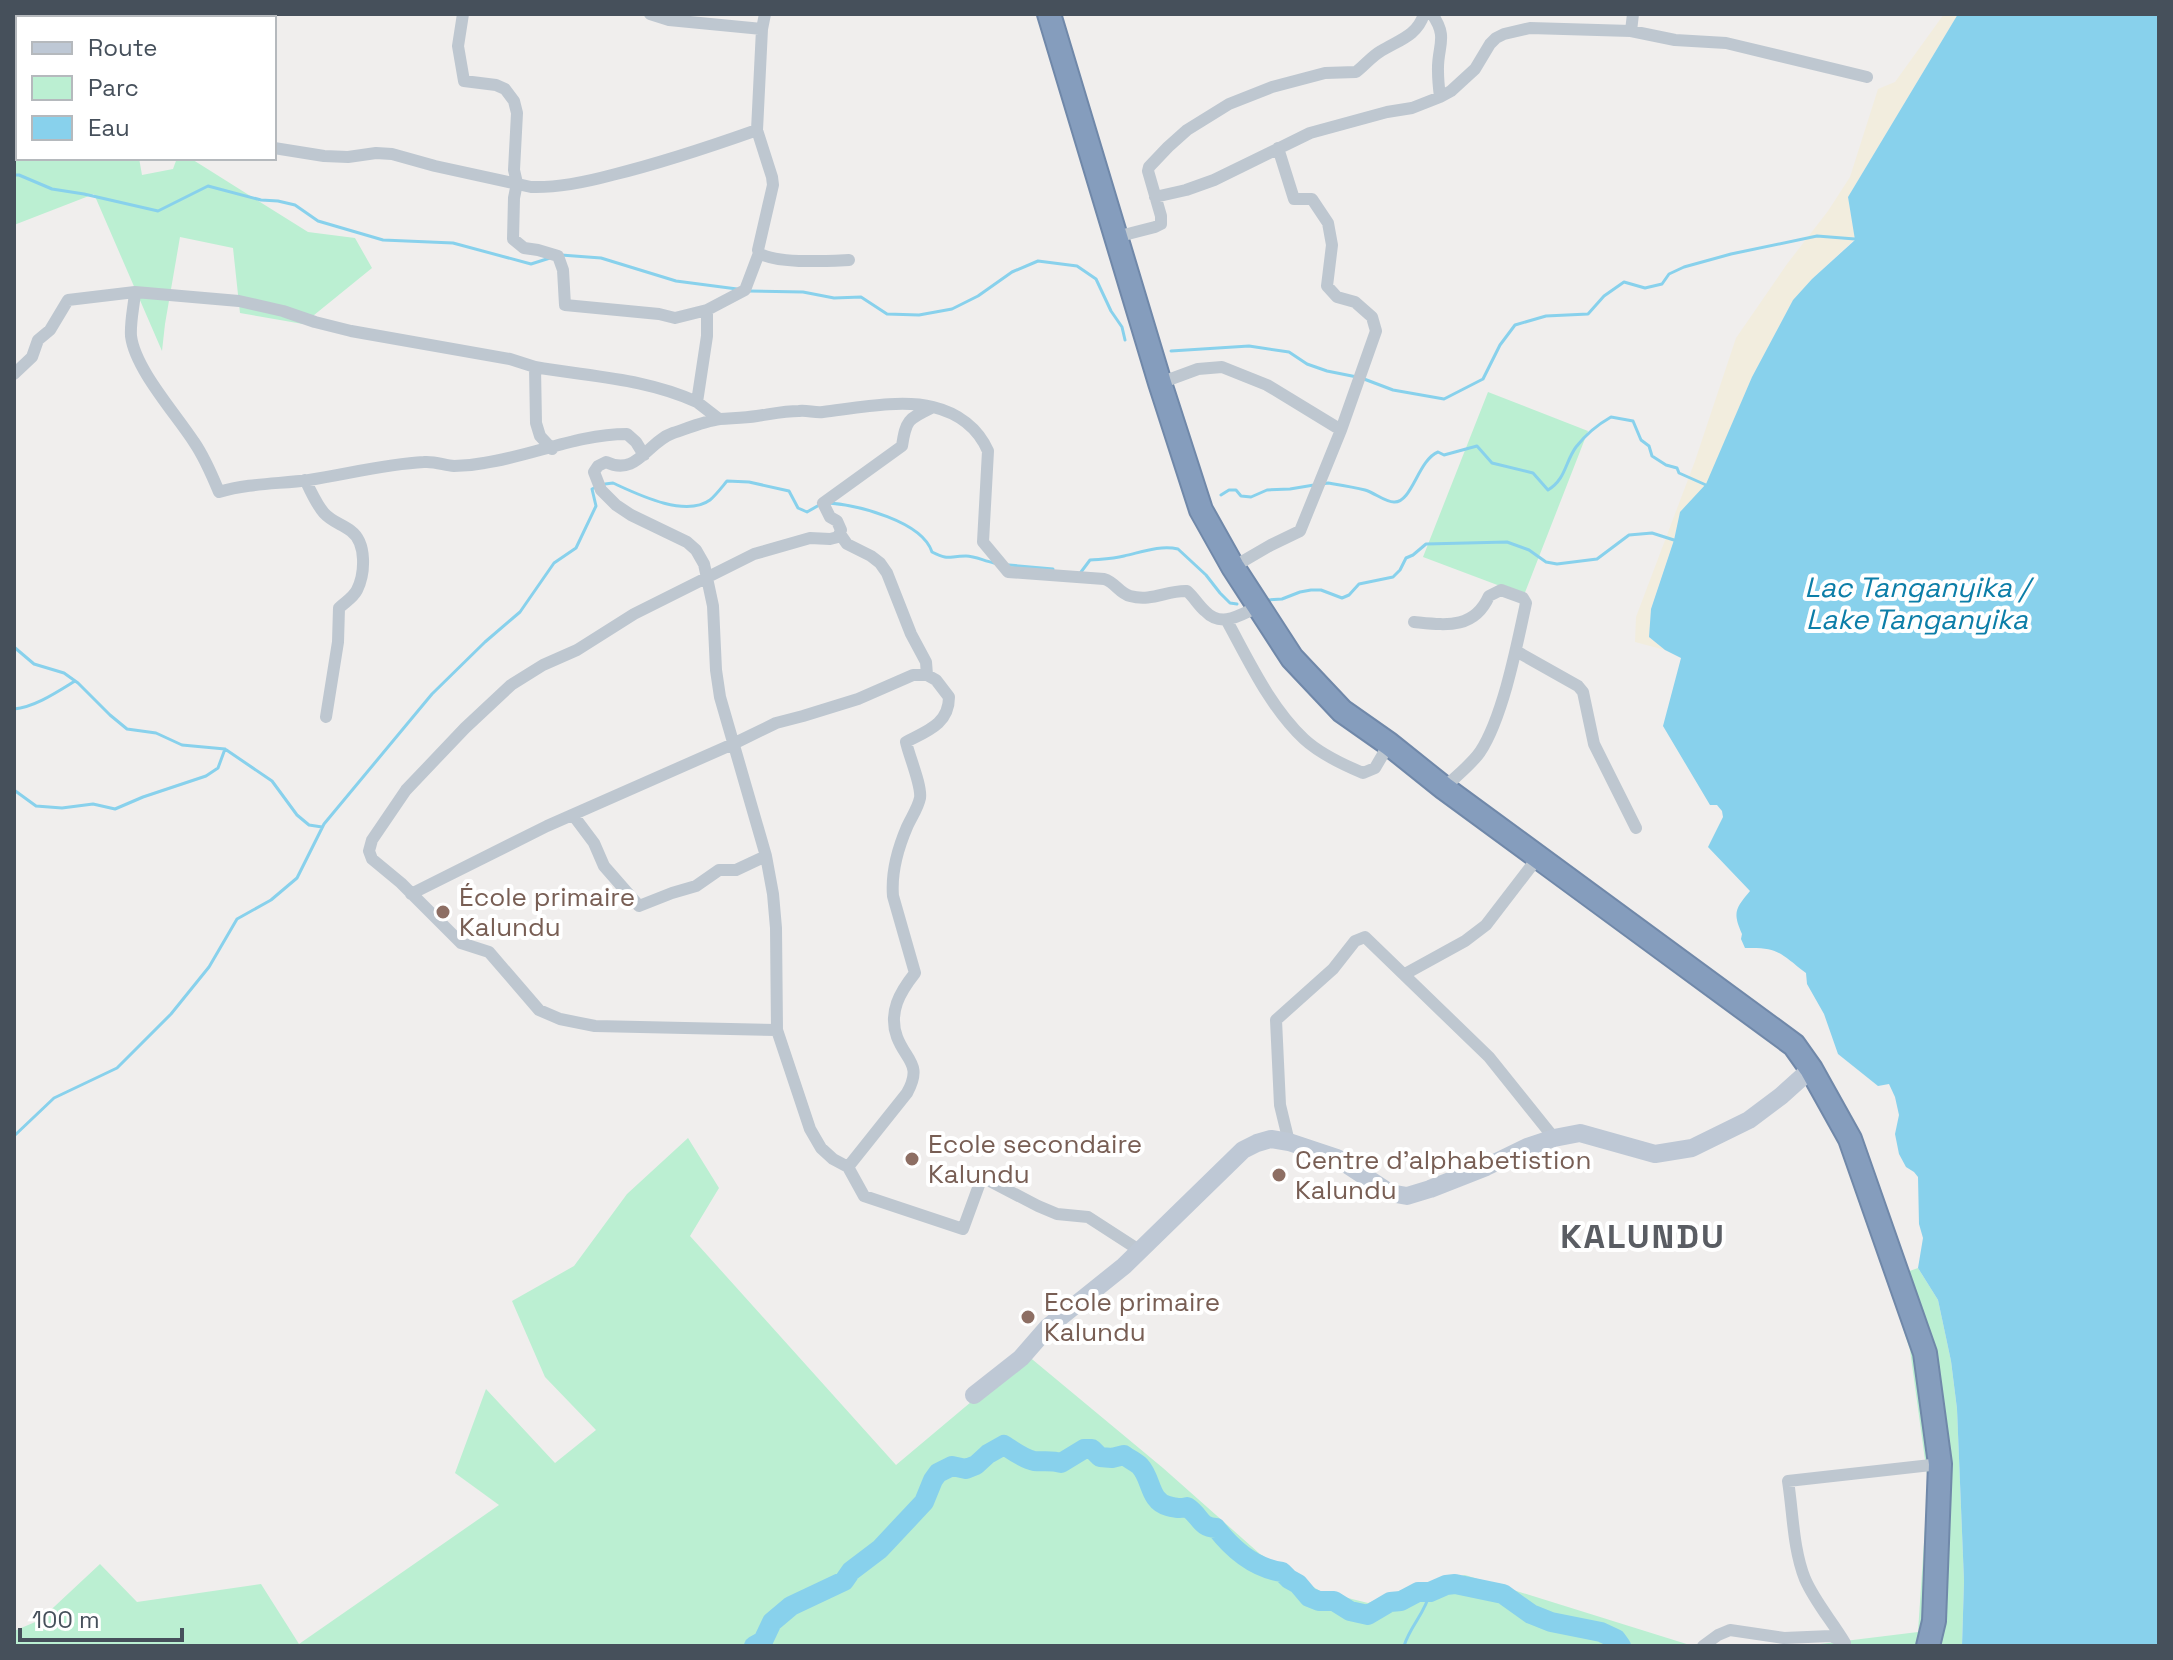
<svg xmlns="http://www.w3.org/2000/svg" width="2173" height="1660" font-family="'Space Grotesk',sans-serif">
	<rect width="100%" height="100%" fill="#f0eeed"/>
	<path fill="#bbefd2" d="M18,114V158H139L142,175L173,169L177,158H190L308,232L355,238L372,268L303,324L240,313L233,248L180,237L165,324L162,351L94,194L14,225V115Z
		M1488,392L1588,431L1524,595L1423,557Z
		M688,1138L719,1188L690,1236L896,1465L1027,1355L1163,1468L1260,1554L1320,1591L1368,1603L1412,1586L1465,1575L1693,1646H14V1631L40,1620L100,1564L137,1602L261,1584L299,1644L499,1505L455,1473L486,1389L555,1463L596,1430L545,1377L512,1301L574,1266L627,1194Z
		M1918,1268L1938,1300L1951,1361L1957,1409L1964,1581L1962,1646H1804L1918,1632L1928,1482L1910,1350L1887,1279Z"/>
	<path fill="#f2edde" d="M1944,14H1958L1848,197L1855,239L1812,279L1793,300L1752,377L1706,485L1680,512L1674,540L1651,609L1649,637L1665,650L1635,642L1636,617L1695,461L1736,338L1787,264L1828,211L1850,177L1878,89L1895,82Z"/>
	<path fill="#88d1ec" d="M1958,14H2159V1646H1962L1964,1581L1957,1409L1951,1361L1938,1300L1918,1268L1923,1238L1919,1224L1918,1177L1914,1172L1906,1167L1899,1154L1895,1134L1899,1115L1895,1097L1889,1084L1878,1086L1838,1054L1824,1014L1807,984L1806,973C1780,953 1779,947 1745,948L1741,939L1742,934C1732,912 1736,908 1750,891L1708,847L1723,817L1722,811L1717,805H1710L1663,726L1681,658L1665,650L1649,637L1651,609L1674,540L1680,512L1706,484L1752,377L1793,300L1812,279L1855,240L1848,197Z"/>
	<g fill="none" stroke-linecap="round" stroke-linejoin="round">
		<path stroke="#88d1ec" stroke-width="3" d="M14,175H19L52,189L84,194L158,211L208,186L261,200L278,201L295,205L318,221L383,240L453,243L531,264L550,258
			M561,255L601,258L676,281L737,289
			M748,291L803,292L834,298L861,297L887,314L919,315L952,309L978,296L1012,272L1038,261L1077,266L1096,279L1111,311L1122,327L1125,340
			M1171,351L1249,346L1289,352L1307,364L1327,371L1357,377
			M1364,379L1393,390L1444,399L1483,379L1500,345L1515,325L1546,316L1588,314L1604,296L1624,282L1645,288L1662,284L1669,274L1684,267L1731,254L1817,236L1855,239
			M605,484L613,483C637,494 685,518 710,500C716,495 722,487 727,481L749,482L789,491L798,508L807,512L821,504
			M1322,484L1328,483C1340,485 1353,487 1365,490C1375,493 1385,502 1394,502C1412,503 1418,460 1438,452L1444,455L1477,446L1492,463L1533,473L1548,490C1566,479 1565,462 1576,447C1586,434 1597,425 1611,417L1633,421L1641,440L1649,446L1652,456L1666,465L1677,468L1679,473L1706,485
			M1221,495L1229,490H1236L1241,496L1251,497L1267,490L1290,489L1314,485
			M829,503C857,505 922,521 932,552C950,561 947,556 966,556C975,556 984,561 994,563
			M1009,565L1053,569
			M1081,572L1090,560C1102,559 1113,559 1124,556C1142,552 1160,545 1178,549L1206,575L1220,593L1230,603L1237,604
			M1268,600L1282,599L1300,592L1311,590H1321L1342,598L1349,595L1359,584L1393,577L1400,570L1406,558L1413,555L1426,544L1507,542L1529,550L1546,562L1557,564L1597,559L1629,535L1652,533L1674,540
			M14,647L34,664L64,673L78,683L110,715L127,729L156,733L182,745L225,749L272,781L297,815L309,825L322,827
			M14,709C35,707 57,692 75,681
			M14,790L36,806L62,808L93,804L115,809L143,797L206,776L218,768L225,749
			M14,1136L54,1098L117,1068L171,1014L209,967L237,919L271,900L297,878L324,824L432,694L485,642L520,612L554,563L576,548L596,506L592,489L594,488
			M1404,1646C1410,1626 1426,1612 1430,1592"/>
		<path stroke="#88d1ec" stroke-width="20" d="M754,1646L763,1641L772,1622L791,1606L844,1581L851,1571L880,1549L924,1502L933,1480L938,1473L952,1466L966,1469L976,1465L988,1454L1004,1445C1013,1451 1024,1459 1034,1461C1044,1462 1051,1460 1061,1463L1084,1449H1092L1100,1457L1112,1458L1124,1455C1129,1459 1136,1462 1140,1466C1152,1479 1149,1501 1168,1506C1176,1508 1180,1509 1187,1507C1201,1516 1199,1527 1216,1528C1233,1550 1254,1568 1282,1572L1289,1579L1298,1584L1309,1597L1319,1601H1334L1350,1611L1368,1615L1390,1602L1401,1601L1418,1592H1430L1446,1585L1455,1584L1503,1594L1531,1614L1551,1622L1601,1632L1616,1639L1621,1646"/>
		<defs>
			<path id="highway" d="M1049,14L1160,383L1201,510L1233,567L1292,658L1342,711L1389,744L1444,788L1794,1045L1811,1069L1850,1139L1925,1353L1940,1464L1934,1621L1928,1646"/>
		</defs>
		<use href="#highway" stroke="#7088a9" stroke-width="26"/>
		<path stroke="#bec7d0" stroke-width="12" d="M463,14L458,46L464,81L496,85L505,89L514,101L517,113L514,170L517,183L514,198L513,239L524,248L538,250L558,256L563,270L565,305L659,314L675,318L707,310
			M650,14L669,20L762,29
			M1432,14C1449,38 1437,46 1438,71C1438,80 1439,89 1440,97
			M1631,31L1633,14
			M274,148L324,156L348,157L376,153L392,154L435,166L531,187C559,188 586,182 612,175C661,163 709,147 757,130
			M1278,148L1294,199H1312L1328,223L1332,245L1327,286L1337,297L1355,302L1372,317L1376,331L1341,430
			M1155,197L1186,190L1214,180L1310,133L1387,112L1412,108L1440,97L1451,91L1475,69L1490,44L1496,38L1504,34L1530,28L1631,31L1675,40L1726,43L1867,77
			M1116,237L1155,227L1161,224V216L1148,171L1149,167L1168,147L1187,130L1229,104L1272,87L1325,73L1356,72C1364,66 1372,56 1381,51C1399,40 1417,36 1424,14
			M759,253C777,264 826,261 849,260
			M135,292C134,306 130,322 131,336C135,369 176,414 194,442C205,458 212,475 219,492C249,483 279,484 309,480C348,474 385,464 424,462C434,461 444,465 454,466C464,466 474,465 484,463C532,456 578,434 627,434L636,442L644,455
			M535,367C591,377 644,378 697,402
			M14,374L32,357L38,340L50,330L68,300L135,292L239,301L283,311L315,322L351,331L510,359L535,367L536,423L540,436L552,449
			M1160,383L1198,369L1222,367L1267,385L1341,430L1300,531L1271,545L1233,567
			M719,419L697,402L707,336V310L745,290L759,253L758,250L773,185L772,177L757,130L762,29L765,14
			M305,480C311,491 316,504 324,513C332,522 342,524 351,531C367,543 365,574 357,590C353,598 345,602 339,608L338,642L326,717
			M840,534L847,544L871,556L880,563L887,573L911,634L926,662L927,675
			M1227,621C1249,661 1270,707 1304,739C1320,754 1344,765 1363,773L1375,768L1389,744
			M1414,622C1445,625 1474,630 1489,596L1501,590L1523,598L1526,603C1517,645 1503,717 1480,752C1471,765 1456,776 1444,788
			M1516,651L1578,686L1583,692L1594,744L1636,828
			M573,815L594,843L604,866L639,906L672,893L696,886L719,870H736L766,856
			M411,894L547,826L733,744L776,723L803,716L858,699L913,675H927L936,680L949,697C949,724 927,731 906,742C909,756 922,786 920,798C918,808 911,818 907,827C898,848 891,872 893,896L915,973C900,992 888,1012 897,1037C906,1061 923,1064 907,1093L848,1167
			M1405,974L1465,941L1486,925L1539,856
			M777,1030L595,1026L560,1019L539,1010L489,952L461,943L401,883L372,859L369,851L372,840L406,790L465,728L511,685L543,665L577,650L634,614L754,554L810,538L830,539L838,537L841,530L837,521L830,517L823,503L902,446C906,420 908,419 931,408
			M1289,1142L1280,1105L1276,1020L1333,969L1355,941L1365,937L1489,1057L1554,1138
			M1139,1250L1088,1217L1057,1214L1038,1206L982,1177L963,1229L864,1196L848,1167L833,1159L821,1148L810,1129L777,1030L776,928L773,894L766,856L720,697L716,670L713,606L704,564L696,550L687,542L631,515L616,505L601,490L594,472L598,466L606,462C637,477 647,442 673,433C688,428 705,421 720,419C732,418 744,418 757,416C771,414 785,411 799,411C807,410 815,413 823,412C856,408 901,399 933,407C958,413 978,428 988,451L983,542L1008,572L1104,579C1115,582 1119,593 1130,596C1152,602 1167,590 1187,591C1194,597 1198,605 1205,611C1222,629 1241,614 1260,606
			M1845,1643C1832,1621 1815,1602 1805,1579C1793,1549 1793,1513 1788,1481L1940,1464
			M1703,1646L1718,1635L1730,1630L1784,1638L1831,1636L1845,1643"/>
		<path stroke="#bec8d5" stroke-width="18" d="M974,1395L1021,1358L1048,1327L1124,1266L1243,1150L1257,1143L1271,1139L1289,1142L1337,1158L1390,1193L1407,1196L1430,1189L1486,1167L1527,1147L1554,1138L1580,1133L1655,1154L1692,1148L1749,1120L1781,1096L1811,1069"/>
		<use href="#highway" stroke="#859dbd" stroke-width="22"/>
	</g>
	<g fill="#8d6e63" stroke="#fff" stroke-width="3">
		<circle cx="443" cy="912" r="8"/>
		<circle cx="912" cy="1159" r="8"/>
		<circle cx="1279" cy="1175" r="8"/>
		<circle cx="1028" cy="1317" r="8"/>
	</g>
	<g text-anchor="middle" stroke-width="8" stroke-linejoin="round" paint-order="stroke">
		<g font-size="26" fill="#785e54" stroke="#fff" text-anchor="start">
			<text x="459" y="906">École primaire<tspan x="459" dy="30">Kalundu</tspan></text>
			<text x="928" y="1153">Ecole secondaire<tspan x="928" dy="30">Kalundu</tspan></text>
			<text x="1295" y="1169">Centre d'alphabetistion<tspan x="1295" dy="30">Kalundu</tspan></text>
			<text x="1044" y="1311">Ecole primaire<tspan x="1044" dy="30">Kalundu</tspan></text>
		</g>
		<g font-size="28" font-style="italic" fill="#0c7ea8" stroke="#fff">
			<text x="1917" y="597">Lac Tanganyika /<tspan x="1917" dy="32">Lake Tanganyika</tspan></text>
		</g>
		<g font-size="34" font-weight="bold" letter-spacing="2" fill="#5a5d63" stroke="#fff">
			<text x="1643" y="1248">KALUNDU</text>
		</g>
	</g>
	<rect width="2173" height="1660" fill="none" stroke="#46505b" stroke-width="32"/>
	<rect x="16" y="16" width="260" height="144" fill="#ffffff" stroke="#b5b9bd" stroke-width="2"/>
	<rect x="32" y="42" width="40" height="12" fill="#bec8d5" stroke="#b5b9bd" stroke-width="2"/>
	<text x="88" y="56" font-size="24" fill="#46505b">Route</text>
	<rect x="32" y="76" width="40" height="24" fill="#bbefd2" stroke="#b5b9bd" stroke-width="2"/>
	<text x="88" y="96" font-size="24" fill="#46505b">Parc</text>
	<rect x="32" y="116" width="40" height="24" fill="#88d1ec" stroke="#b5b9bd" stroke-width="2"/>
	<text x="88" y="136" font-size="24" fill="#46505b">Eau</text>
	<path d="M20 1628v12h162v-12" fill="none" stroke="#46505b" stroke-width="4"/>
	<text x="32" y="1628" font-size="24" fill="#46505b" stroke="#ffffff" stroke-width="6" paint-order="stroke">100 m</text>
</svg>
